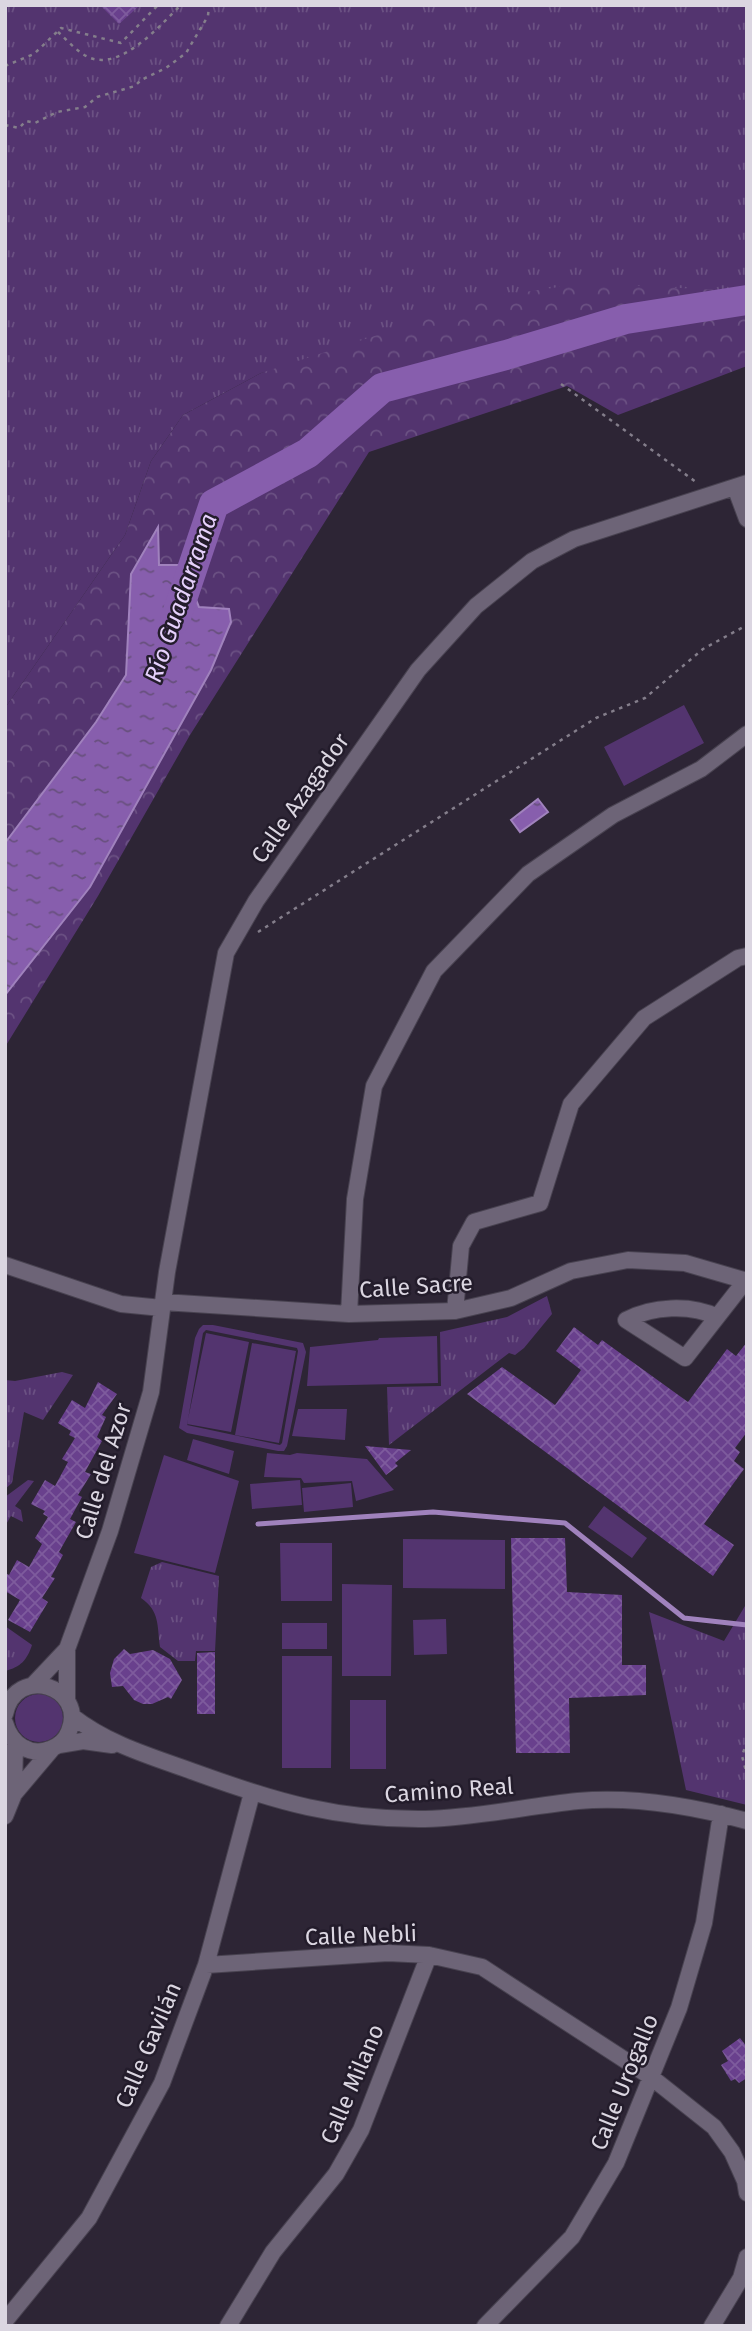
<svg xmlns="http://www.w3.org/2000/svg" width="752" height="2331" font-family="'Fira Sans',sans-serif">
	<defs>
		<pattern id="grass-tufts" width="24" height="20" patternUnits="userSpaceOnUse" patternTransform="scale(1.75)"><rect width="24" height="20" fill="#53346f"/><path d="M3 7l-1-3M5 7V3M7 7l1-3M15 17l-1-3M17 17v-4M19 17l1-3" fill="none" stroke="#6b5183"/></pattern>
		<pattern id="forest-crowns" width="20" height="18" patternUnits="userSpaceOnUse" patternTransform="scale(1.75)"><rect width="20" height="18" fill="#53346f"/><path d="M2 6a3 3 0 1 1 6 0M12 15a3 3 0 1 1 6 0" fill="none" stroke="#6b5183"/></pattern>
		<pattern id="water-ripples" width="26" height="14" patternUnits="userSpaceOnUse" patternTransform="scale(1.75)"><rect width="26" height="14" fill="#875ead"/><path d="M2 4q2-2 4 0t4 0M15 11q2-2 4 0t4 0" fill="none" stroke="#68507e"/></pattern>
		<pattern id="building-cross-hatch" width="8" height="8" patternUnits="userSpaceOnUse" patternTransform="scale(1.75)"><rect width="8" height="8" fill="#69408d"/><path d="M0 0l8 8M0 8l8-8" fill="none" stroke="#7e5b9d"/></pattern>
	</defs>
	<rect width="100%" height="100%" fill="#2d2535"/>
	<path fill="url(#grass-tufts)" d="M5,5H747V287L737,291L261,373L183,415L151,461L125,535L5,708Z
		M547,1296L552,1314L524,1348L515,1355L509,1353L389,1445L387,1387L441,1386L440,1332L507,1317Z
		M62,1372L73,1375L43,1420L24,1412L12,1483L5,1489V1380L15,1381Z
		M28,1480L34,1481L15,1506L21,1510L23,1522L11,1516L5,1526V1497Z
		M162,1562L219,1576L215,1651H196L195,1661H178L160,1647C157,1625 160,1611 141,1598L151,1567Z
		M745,1606H747V1805L686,1790L649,1612L724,1641Z
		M5,1626L32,1645C27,1660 21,1667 5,1671Z"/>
	<path fill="url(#forest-crowns)" d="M586,283L737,291L747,287V366L618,415L567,386L369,452L190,735L98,896L5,1047V708L125,535L151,461L183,415L261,373L497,296Z"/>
	<path fill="#53346f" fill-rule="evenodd" d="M684,705L704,743L624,786L604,747Z
		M203,1325H213L303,1343L306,1352L287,1446L284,1451H278L187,1433L179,1428L195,1338L199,1329ZM206,1330L297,1348L298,1351L282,1443L280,1445L187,1425L203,1333Z
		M206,1333L249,1342L231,1432L187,1424Z
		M437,1336L438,1383L307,1386L310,1347L378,1340L379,1338Z
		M252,1343L296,1351L279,1443L235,1435Z
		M298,1409H347L345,1440L292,1436Z
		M193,1439L234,1451L229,1474L187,1460Z
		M267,1453L290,1455L297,1453L367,1459L394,1490L356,1501L352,1481L304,1483L301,1478L264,1477Z
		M164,1455L239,1481L215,1573L134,1553Z
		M300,1480L302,1505L252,1509L250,1484Z
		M351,1483L353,1507L304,1512L302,1488Z
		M604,1506L647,1538L632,1558L588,1527Z
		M403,1539L505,1540V1589L403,1588Z
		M280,1543H332V1601H281Z
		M342,1584L392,1585L391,1676H342Z
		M446,1619L447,1654L414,1655L413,1620Z
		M282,1623H327V1649H282Z
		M282,1656H332L331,1768H282Z
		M15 1718a24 24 0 1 1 48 0a24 24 0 1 1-48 0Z
		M350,1700H386V1769H350Z"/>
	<path fill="url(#water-ripples)" stroke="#a082bd" stroke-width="2" d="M158,527L159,565H185L187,577L199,607L229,609L231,622L211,670L90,887L5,995V843L96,722L126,675L131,574Z
		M538,799L548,812L520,832L511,820Z"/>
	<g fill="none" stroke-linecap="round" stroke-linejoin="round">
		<path stroke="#a082bd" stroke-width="5" d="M258,1524L433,1512L565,1523L684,1618L747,1625"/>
		<path stroke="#875ead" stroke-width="30" d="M175,620L214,504L308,453L382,388L506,355L626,319L747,300"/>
	</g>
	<path fill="url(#building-cross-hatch)" d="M100,5H140L119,24Z
		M574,1327L598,1345L602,1340L688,1402L727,1349L736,1356L747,1342V1432L735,1448L740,1452L734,1461L744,1469L704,1524L734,1545L713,1576L467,1394L502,1367L555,1405L581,1370L556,1351Z
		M98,1382L117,1394L102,1415L106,1417L97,1437L102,1441L85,1472L91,1474L78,1495L82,1497L70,1519L76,1522L59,1552L63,1555L51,1577L55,1578L42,1598L48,1602L30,1632L8,1620L20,1600L5,1591V1573L9,1575L17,1560L29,1567L42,1544L35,1538L48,1517L43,1514L45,1511L31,1504L45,1480L55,1486L68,1462L62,1459L75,1438L69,1435L71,1431L58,1423L72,1400L85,1408Z
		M365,1446L411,1450L395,1463L398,1466L386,1475Z
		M511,1538H565L567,1592L622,1595V1665H646V1695L569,1698L570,1753H516Z
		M124,1649L130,1654L153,1650L170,1659L182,1680L171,1699L168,1697L152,1704H143L134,1700L123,1686L112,1687L110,1673L114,1659Z
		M215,1652V1714H197V1653Z
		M740,2038L747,2047V2078L739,2083L735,2079L731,2081L721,2065L728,2061L722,2051Z"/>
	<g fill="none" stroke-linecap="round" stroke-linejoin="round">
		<defs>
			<path id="minor" d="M735,487L747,519
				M5,1265L121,1304L162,1308
				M163,1302L349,1314L455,1311L511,1298L571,1271L628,1260L685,1263L747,1281
				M455,1311L461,1246L474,1222L540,1203L571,1104L644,1018L738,958L747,956
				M349,1314L355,1199L374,1086L434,971L528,874L613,815L701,769L747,734
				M717,1317C691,1304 652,1306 626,1320L685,1358L746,1280
				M33,1685L67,1649
				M67,1701V1649L110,1531L151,1392L167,1272L226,953L256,901L418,670L476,606L532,561L574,539L747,483
				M5,1714C16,1663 87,1687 69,1731C66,1739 59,1746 50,1749C30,1757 11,1744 5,1723
				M72,1716C109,1745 153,1757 197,1773C277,1802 338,1820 425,1819C475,1818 528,1806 578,1801C635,1796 692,1806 747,1821
				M59,1745L83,1741L112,1745
				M14,1794L15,1743
				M5,1816L14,1794L52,1749
				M206,1965L388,1953L429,1955L482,1967L651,2077L714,2127L732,2152L745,2181L747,2193
				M5,2321L89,2218L162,2083L206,1965L252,1793
				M228,2326L273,2252L336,2174L361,2130L429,1955
				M485,2326L572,2237L616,2163L679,2008L704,1923L721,1814
				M712,2326L741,2278L747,2257"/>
		</defs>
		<use href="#minor" stroke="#484250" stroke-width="18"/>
		<path stroke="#847e8b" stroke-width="2.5" stroke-dasharray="3.5 5" stroke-linecap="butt" d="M58,32C67,40 76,51 88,57C121,72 160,25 181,5
			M5,66L34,54L61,28L121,43L158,5
			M5,125L19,128L26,121L35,123L57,112L85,107L97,97L135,86L141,80L166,68L186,53L208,16L209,5
			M561,384L696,482
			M258,932L596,718L645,698L703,649L747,625
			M747,1741L742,1756L747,1775"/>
		<use href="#minor" stroke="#6d6477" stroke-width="16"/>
	</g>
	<g text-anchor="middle" stroke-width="5" stroke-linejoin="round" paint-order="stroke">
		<g font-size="23" fill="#dbd6e1" stroke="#231c2b">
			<text transform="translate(300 798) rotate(-55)" y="8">Calle Azagador</text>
			<text transform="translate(416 1286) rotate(-4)" y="8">Calle Sacre</text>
			<text transform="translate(103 1471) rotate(-73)" y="8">Calle del Azor</text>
			<text transform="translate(449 1790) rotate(-4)" y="8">Camino Real</text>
			<text transform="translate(361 1935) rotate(-2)" y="8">Calle Nebli</text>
			<text transform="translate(148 2045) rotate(-67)" y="8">Calle Gavilán</text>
			<text transform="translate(624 2082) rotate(-68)" y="8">Calle Urogallo</text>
			<text transform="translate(352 2084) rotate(-67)" y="8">Calle Milano</text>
		</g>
		<g font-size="24" font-style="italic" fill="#e6d1fc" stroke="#231c2b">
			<text transform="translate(181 598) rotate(-71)" y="8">Río Guadarrama</text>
		</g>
	</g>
	<rect width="752" height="2331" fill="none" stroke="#dbd6e1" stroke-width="14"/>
</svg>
